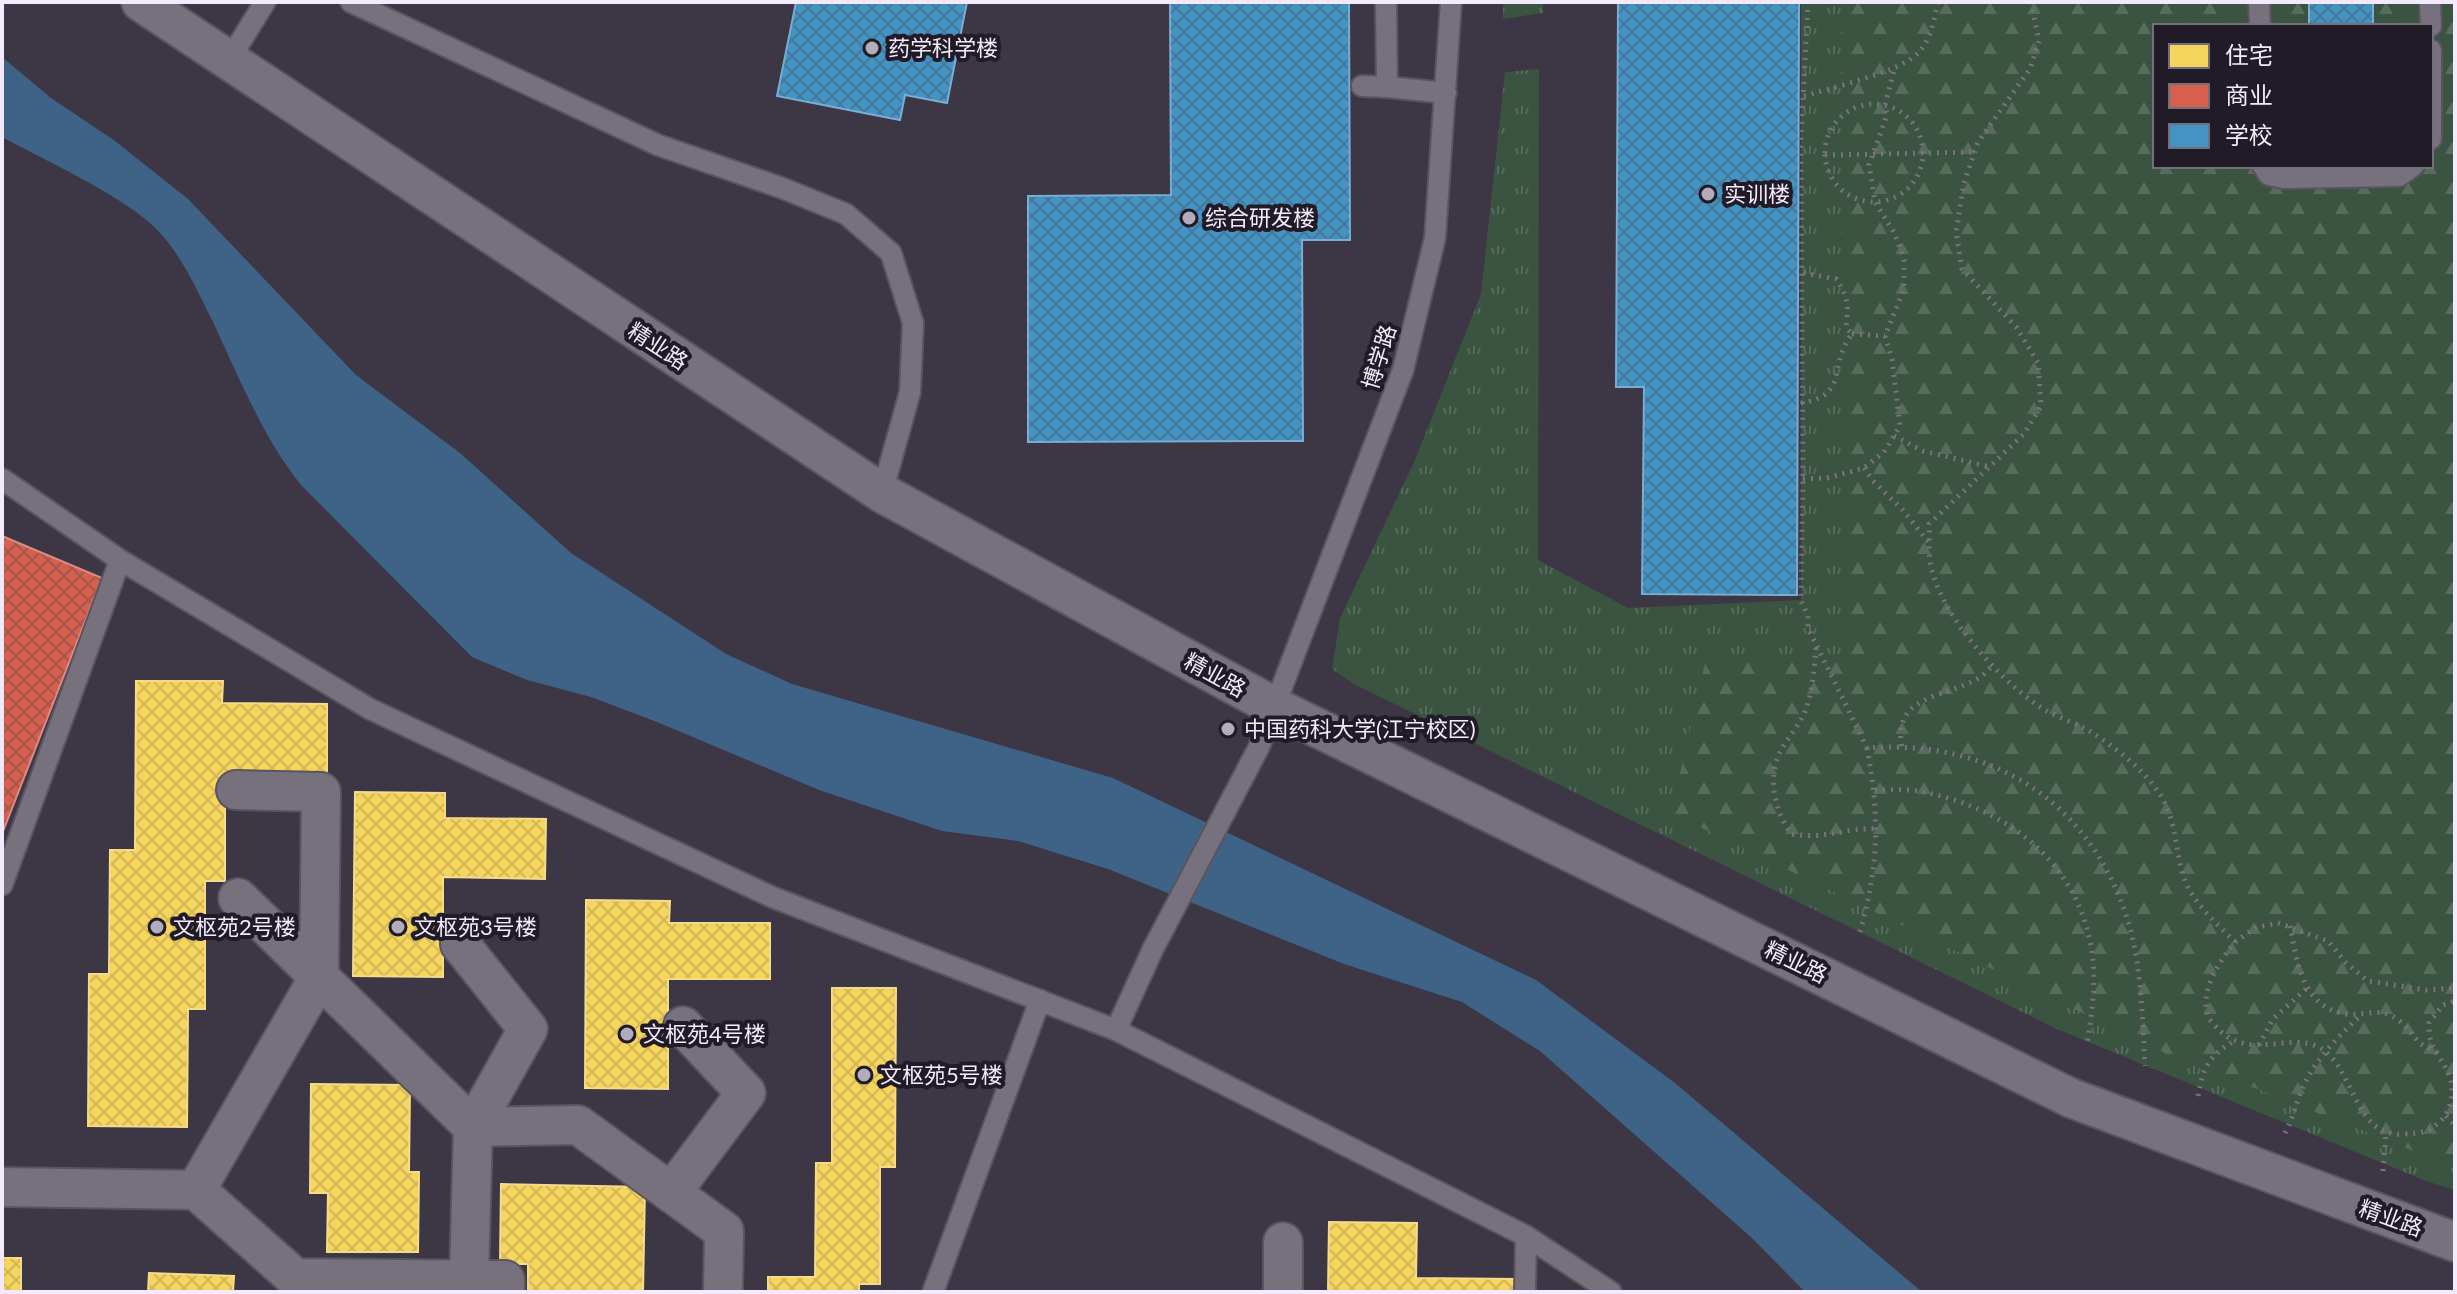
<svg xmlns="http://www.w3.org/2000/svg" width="2457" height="1294" font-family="Lato,'Noto Sans SC',sans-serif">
	<defs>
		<pattern id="grass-tufts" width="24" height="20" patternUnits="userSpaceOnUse" patternTransform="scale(2)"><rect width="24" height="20" fill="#3b5341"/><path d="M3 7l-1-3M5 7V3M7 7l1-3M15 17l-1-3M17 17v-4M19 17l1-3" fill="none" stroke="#586c5d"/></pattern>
		<pattern id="forest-firs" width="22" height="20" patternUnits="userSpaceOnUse" patternTransform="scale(2)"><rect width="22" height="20" fill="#3b5341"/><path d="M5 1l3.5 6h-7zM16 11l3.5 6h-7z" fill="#586c5d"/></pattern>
		<pattern id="homes-cross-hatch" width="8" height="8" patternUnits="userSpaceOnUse" patternTransform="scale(2)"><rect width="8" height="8" fill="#f6d55c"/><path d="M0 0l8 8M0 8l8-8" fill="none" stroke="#d3b859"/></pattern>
		<pattern id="shops-cross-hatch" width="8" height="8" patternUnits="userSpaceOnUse" patternTransform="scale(2)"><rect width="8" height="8" fill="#d6604d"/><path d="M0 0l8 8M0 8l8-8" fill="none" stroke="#a5574d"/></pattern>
		<pattern id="schools-cross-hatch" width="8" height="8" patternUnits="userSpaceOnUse" patternTransform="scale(2)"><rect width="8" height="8" fill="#4393c3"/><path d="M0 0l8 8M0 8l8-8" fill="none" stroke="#457899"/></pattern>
	</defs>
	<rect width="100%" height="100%" fill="#3d3644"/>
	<path fill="url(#grass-tufts)" fill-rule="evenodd" d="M1503,2H1543V13L1503,19Z
		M1801,2H2455V1190L2426,1181L2057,1029L1354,684L1332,669L1340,618L1415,460L1481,294L1505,72L1539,69L1538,560L1628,608L1801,600ZM2155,26H2431V166H2155Z"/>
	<path fill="url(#forest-firs)" fill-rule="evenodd" d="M1841,2H2455V1167L2165,1053L1671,813L1705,663L1843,655ZM2155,26H2431V166H2155Z"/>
	<path fill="#3f6386" d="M2,57L51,98L115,141L188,199L356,375L460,453L571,553L726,654L792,684L1113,778L1536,980L1675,1083L1922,1292H1805L1753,1239L1540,1051L1462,1002L1344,964L1108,869L1018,841L942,831L819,790L657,722L591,697L527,680L472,657L302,486C262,437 239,377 212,320C195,286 179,249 150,223C113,191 46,161 2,137Z"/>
	<path fill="url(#homes-cross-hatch)" stroke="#f5dc8c" stroke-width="2" d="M136,681H223L222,703L327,704V780L225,779V881H205V1009H188L187,1127L88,1126L89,974H109L110,850H135Z
		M355,792L445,793V818L546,819L545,879L443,877V977L353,976Z
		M586,900L670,901L669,923H770V979H668V1089L585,1088Z
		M832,988H896L895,1167H880V1284H859V1292H768V1277H815L816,1163H832Z
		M311,1084L410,1085L409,1172H419L418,1252H327L328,1193H310Z
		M501,1184L645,1187L643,1292H528V1264H500Z
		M1329,1222L1417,1223L1416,1278L1517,1279V1292H1328Z
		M2,1258H21V1292H2Z
		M149,1273L234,1276L233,1292H148Z"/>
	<path fill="url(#shops-cross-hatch)" stroke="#df8a82" stroke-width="2" d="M2,536L102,578L2,834Z"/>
	<path fill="url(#schools-cross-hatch)" stroke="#78add4" stroke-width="2" d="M796,2H967L947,103L905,95L900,120L777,96Z
		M1170,2H1349L1350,240H1302L1303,441L1028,442V196L1171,195Z
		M1618,2H1799L1797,595L1642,594L1644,387H1616Z
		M2309,2H2373V26H2309Z"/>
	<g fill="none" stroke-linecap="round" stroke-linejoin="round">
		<defs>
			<path id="lane" d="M351,2L658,145L782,188L846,214L891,253L913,323L910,392L882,493
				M2259,2L2260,26
				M2430,2L2431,26
				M2431,50V139
				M229,60L265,2
				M1362,86L1387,87L1386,2
				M1387,87L1446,93
				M2263,166L2269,175L2283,178L2399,176L2413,166
				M2,479L120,560L370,709L772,897L1116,1030L1526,1236L1611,1292
				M2,885L120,560
				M1116,1030L1153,949L1259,747L1403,370L1435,238L1451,2
				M933,1292L1040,1000
				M1525,1292L1526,1236"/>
			<path id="street" d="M141,2L882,493L1275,707L2071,1098L2455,1242
				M238,898L473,1127L578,1125L724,1231L723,1292
				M460,944L528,1029L473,1127L469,1279
				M2,1187L196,1190L295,1278L505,1280V1292
				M196,1190L319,977L321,792L236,790
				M671,1193L746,1093L683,1026
				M1283,1292V1242"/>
		</defs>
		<use href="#lane" stroke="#5a5461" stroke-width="24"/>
		<use href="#street" stroke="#5a5461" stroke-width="42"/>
		<path stroke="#78737e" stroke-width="5" stroke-dasharray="2 6" stroke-linecap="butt" d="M1808,2L1801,137L1803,479L1801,601L1808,616V628L1867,748
			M2031,2L2039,41L2030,69L1978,142L1964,183L1956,232L1962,269L2017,328L2038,363L2041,406L2024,434L1929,524C1930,538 1928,554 1931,567C1943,617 1996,676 2037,705C2052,715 2070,721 2086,729C2113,745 2142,768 2159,793C2176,817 2175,848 2183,875C2191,901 2216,923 2235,942C2219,962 2198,992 2209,1019C2210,1020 2217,1028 2217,1028C2248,1061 2287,1033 2316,1046C2356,1063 2351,1139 2405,1134C2420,1133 2428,1133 2438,1123C2447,1116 2452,1103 2452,1091C2452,1068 2436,1058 2431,1041C2429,1036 2429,1029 2429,1023L2443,1005L2455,1001
			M1804,96C1831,88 1899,72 1917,54C1931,41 1934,20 1938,2
			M1825 153a49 49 0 1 1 98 0a49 49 0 1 1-98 0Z
			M1825,155L1975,152
			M1852,334L1885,336
			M1801,403C1850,395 1827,367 1852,334L1846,327C1849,306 1848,296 1836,279L1803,273
			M1894,436L1923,451L1990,467
			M1864,468L1874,482L1903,510L1929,543
			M1803,479L1827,478L1864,468L1884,452L1900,426L1892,359L1885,336L1904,289V260L1895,234L1875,202L1869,165L1887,115L1885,105L1895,66
			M1816,648C1814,668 1813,690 1806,709C1800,725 1788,737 1780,752C1767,779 1775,811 1791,834C1826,840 1845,827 1878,829
			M1902,746C1892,697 1943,697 1973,681C1981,678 1987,671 1993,665
			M1875,790C1889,790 1904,789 1918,791C2008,807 2083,865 2093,960C2096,987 2091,1017 2087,1045
			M2290,926C2297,962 2302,1007 2346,1014C2361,1016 2375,1009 2389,1015C2405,1021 2409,1033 2421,1044C2426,1047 2433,1050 2438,1053
			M1860,932C1879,863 1880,818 1867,748C1988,739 2087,798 2126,915C2142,963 2142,1016 2145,1066
			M2235,942L2255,928L2278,923L2328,941L2346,963L2368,981L2426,990L2455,988
			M2259,1045L2273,1019L2307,988
			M2198,1096C2203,1067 2209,1056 2234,1041
			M2446,1116L2455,1126
			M2285,1133C2292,1121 2294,1109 2299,1097C2310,1065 2337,1037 2361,1015
			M2383,1171L2386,1133"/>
		<use href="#lane" stroke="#76717c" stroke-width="20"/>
		<use href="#street" stroke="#76717c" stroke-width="38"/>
	</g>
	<g fill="#b3acbc" stroke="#201b27" stroke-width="3">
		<circle cx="872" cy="48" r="8"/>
		<circle cx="1708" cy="194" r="8"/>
		<circle cx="1189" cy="218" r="8"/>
		<circle cx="1228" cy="729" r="8"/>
		<circle cx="157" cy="927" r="8"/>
		<circle cx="398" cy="927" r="8"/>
		<circle cx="627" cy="1034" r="8"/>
		<circle cx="864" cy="1075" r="8"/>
	</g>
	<g text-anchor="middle" stroke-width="8" stroke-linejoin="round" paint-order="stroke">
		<g font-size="22" fill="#f3ebfd" stroke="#201b27" text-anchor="start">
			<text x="888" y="56">药学科学楼</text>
			<text x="1724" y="202">实训楼</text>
			<text x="1205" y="226">综合研发楼</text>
			<text x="1244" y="737">中国药科大学(江宁校区)</text>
			<text x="173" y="935">文枢苑2号楼</text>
			<text x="414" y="935">文枢苑3号楼</text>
			<text x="643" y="1042">文枢苑4号楼</text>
			<text x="880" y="1083">文枢苑5号楼</text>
		</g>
		<g font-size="22" fill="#f3ebfd" stroke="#201b27">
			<text transform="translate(658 346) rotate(33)" y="8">精业路</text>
			<text transform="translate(1379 357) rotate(-73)" y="8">博学路</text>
			<text transform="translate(1215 675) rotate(29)" y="8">精业路</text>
			<text transform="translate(1796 962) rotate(26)" y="8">精业路</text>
			<text transform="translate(2391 1218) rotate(20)" y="8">精业路</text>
		</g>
	</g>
	<rect width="2457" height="1294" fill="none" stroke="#f3ebfd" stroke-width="8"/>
	<rect x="2153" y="24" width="280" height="144" fill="#201b27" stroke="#746e7d" stroke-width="2"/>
	<rect x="2169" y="44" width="40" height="24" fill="#f6d55c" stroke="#746e7d" stroke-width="2"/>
	<text x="2225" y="64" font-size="24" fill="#f3ebfd">住宅</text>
	<rect x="2169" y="84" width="40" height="24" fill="#d6604d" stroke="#746e7d" stroke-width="2"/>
	<text x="2225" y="104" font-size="24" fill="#f3ebfd">商业</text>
	<rect x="2169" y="124" width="40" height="24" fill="#4393c3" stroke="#746e7d" stroke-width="2"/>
	<text x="2225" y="144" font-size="24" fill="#f3ebfd">学校</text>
</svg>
